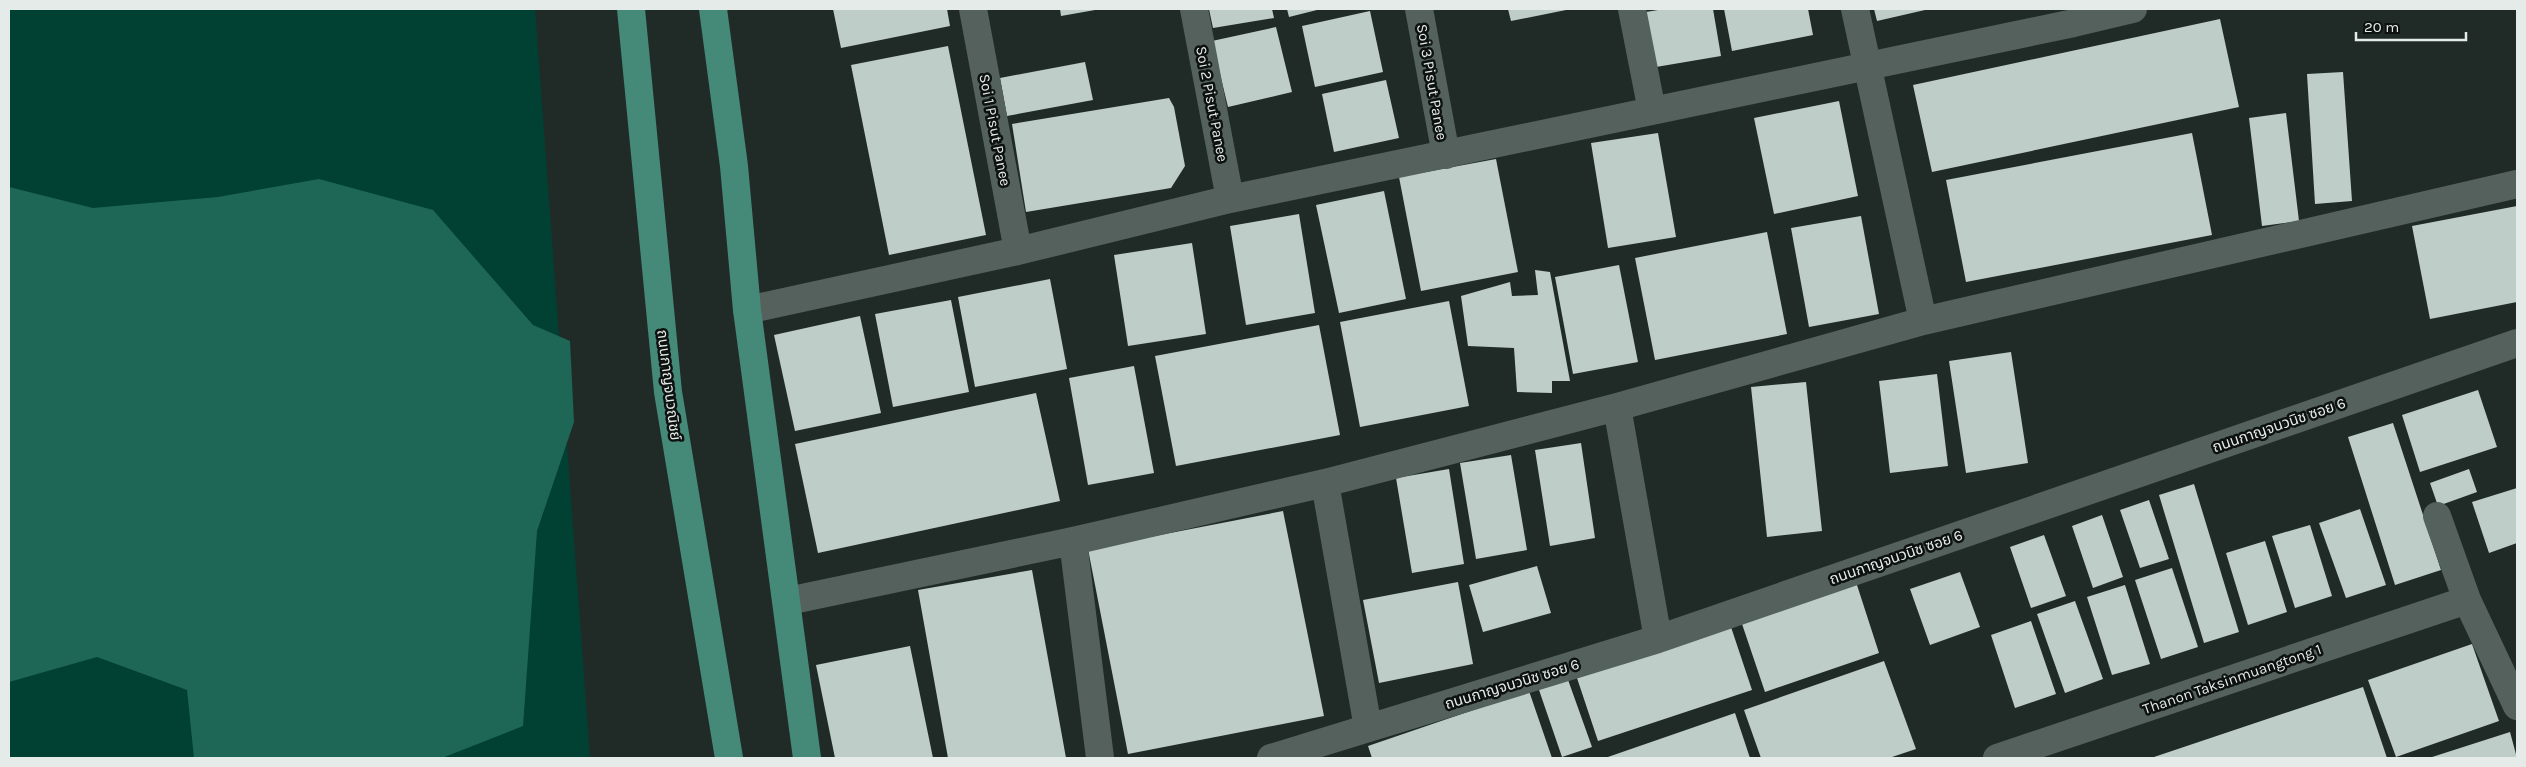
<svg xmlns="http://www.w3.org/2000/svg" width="2526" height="767" font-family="Karla,'Noto Sans Thai',sans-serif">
	<rect width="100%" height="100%" fill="#202b28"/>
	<path fill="#004133" d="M9,9H535L590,758H9Z"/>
	<path fill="#1e6756" d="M319,179L433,210L533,325L570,341L574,422L537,531L523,726L442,758H194L187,690L97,657L9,682V187L93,208L218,197Z"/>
	<path fill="#becdc8" d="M833,9H947L950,26L841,48Z
		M1060,9H1095V10L1061,16Z
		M1209,9H1272L1274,18L1213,28Z
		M1287,9H1321L1289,17Z
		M1508,9H1566V10L1511,21Z
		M1664,9H1713L1721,56L1656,67L1646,12Z
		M1724,9H1808L1813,35L1732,51Z
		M1874,9H1925V10L1877,21Z
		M1370,11L1383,72L1315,87L1302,26Z
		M2220,19L2239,107L1932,172L1913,85Z
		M1276,27L1292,92L1228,107L1212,41Z
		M948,46L986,235L889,255L851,65Z
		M1085,62L1093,100L1007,116L1000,78Z
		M2343,72L2352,201L2315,204L2307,74Z
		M1386,80L1399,138L1334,152L1322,94Z
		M1169,98L1174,107L1185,166L1171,188L1026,212L1012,124Z
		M1839,101L1858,196L1774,214L1754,118Z
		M2286,113L2299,221L2262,226L2249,118Z
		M1658,133L1676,237L1608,248L1591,143Z
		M2192,133L2212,235L1966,282L1946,180Z
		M1496,159L1518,272L1421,291L1399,177Z
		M1384,191L1406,299L1339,313L1316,205Z
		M2517,206V302L2430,319L2412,226Z
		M1299,214L1315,313L1246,325L1230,226Z
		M1861,216L1879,314L1809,327L1791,228Z
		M1767,232L1787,334L1655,360L1635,258Z
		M1192,243L1206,334L1128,346L1114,255Z
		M1619,265L1638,362L1573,374L1555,277Z
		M1535,270L1550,272L1570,381H1552V393L1517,392L1514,348L1468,346L1461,296L1510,282L1512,296L1538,295Z
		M1050,279L1067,369L975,387L958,297Z
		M951,300L969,392L893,407L875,314Z
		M1449,301L1469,406L1360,427L1340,322Z
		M860,316L881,413L795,431L774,335Z
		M1319,325L1340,435L1176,466L1155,356Z
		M2011,352L2028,463L1966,473L1949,361Z
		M1134,366L1154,473L1088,485L1069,378Z
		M1937,374L1948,466L1890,473L1879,381Z
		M1806,382L1822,531L1767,537L1751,387Z
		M2478,390L2497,447L2420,472L2402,415Z
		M1036,393L1060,501L818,553L795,444Z
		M2393,423L2441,570L2395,585L2348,437Z
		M1581,443L1595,538L1550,546L1535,450Z
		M1511,455L1527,550L1476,559L1460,463Z
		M1449,469L1464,564L1412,573L1396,478Z
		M2469,469L2477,492L2438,506L2430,483Z
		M2194,484L2239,632L2204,643L2159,495Z
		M2517,488V543L2489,553L2472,502Z
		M2149,500L2169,559L2140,568L2120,510Z
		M2360,509L2386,585L2346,598L2319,523Z
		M1283,511L1324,716L1128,754L1088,549Z
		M2102,515L2123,577L2093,588L2072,526Z
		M2310,525L2332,596L2295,608L2272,536Z
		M2044,535L2066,596L2031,608L2010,547Z
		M2265,541L2287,612L2248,625L2226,553Z
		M1537,566L1551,613L1483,632L1469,585Z
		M2172,568L2198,647L2161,659L2135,580Z
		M1032,570L1066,758H948L918,590Z
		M1960,572L1980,627L1930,645L1910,589Z
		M1458,582L1473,664L1379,683L1363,600Z
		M1856,582L1879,653L1765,692L1741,621Z
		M2125,585L2150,664L2112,675L2087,597Z
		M2075,601L2103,679L2065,693L2037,614Z
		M2031,621L2056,694L2015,708L1991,635Z
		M1731,627L1752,690L1598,741L1577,678Z
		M2472,644L2499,721L2396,757L2368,680Z
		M910,646L933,758H835L816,665Z
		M1884,661L1916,749L1889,758H1761L1744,710Z
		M1567,677L1592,747L1562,757L1538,687Z
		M2363,687L2387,758H2151Z
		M1529,691L1552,758H1372L1368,746Z
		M1735,713L1750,758H1605Z
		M2510,732L2517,758H2429Z"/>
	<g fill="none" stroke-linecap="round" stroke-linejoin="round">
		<path stroke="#54615d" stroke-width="28" d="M973,9L1018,251
			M1194,9L1230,199
			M1419,9L1446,155
			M1632,9L1652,111
			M1855,9L1923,321
			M747,310L1018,251L1230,199L2074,23L2133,9
			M1617,407L1658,639
			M1325,483L1368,728
			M2437,516L2467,600L2517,706
			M1073,541L1100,758
			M788,601L1073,541L1325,483L1617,407L1923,321L2517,184
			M1271,758L1658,639L2517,343
			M1997,758L2467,600"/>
		<path stroke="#458978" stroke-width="28" d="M631,9L668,392L729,758
			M713,9L734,166L747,310L807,758"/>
	</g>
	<g text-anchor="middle" stroke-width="5" stroke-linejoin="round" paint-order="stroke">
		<g font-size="15" fill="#e4ebe8" stroke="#0d1211">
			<text transform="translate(1432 82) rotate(80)" y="5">Soi 3 Pisut Panee</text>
			<text transform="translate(1212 104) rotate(79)" y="5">Soi 2 Pisut Panee</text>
			<text transform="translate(995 130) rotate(79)" y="5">Soi 1 Pisut Panee</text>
			<text transform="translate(669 385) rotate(83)" y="5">ถนนกาญจนวณิชย์</text>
			<text transform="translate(2279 425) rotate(-19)" y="5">ถนนกาญจนวนิช ซอย 6</text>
			<text transform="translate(1896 557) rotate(-19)" y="5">ถนนกาญจนวนิช ซอย 6</text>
			<text transform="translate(2232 679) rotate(-19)" y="5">Thanon Taksinmuangtong 1</text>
			<text transform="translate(1512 684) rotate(-17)" y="5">ถนนกาญจนวนิช ซอย 6</text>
		</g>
	</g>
	<rect width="2526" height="767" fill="none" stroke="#e4ebe8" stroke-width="20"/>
	<path d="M2356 32v8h110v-8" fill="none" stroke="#e4ebe8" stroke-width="2.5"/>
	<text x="2364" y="32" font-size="15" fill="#e4ebe8" stroke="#0d1211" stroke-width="4" paint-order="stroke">20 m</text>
</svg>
